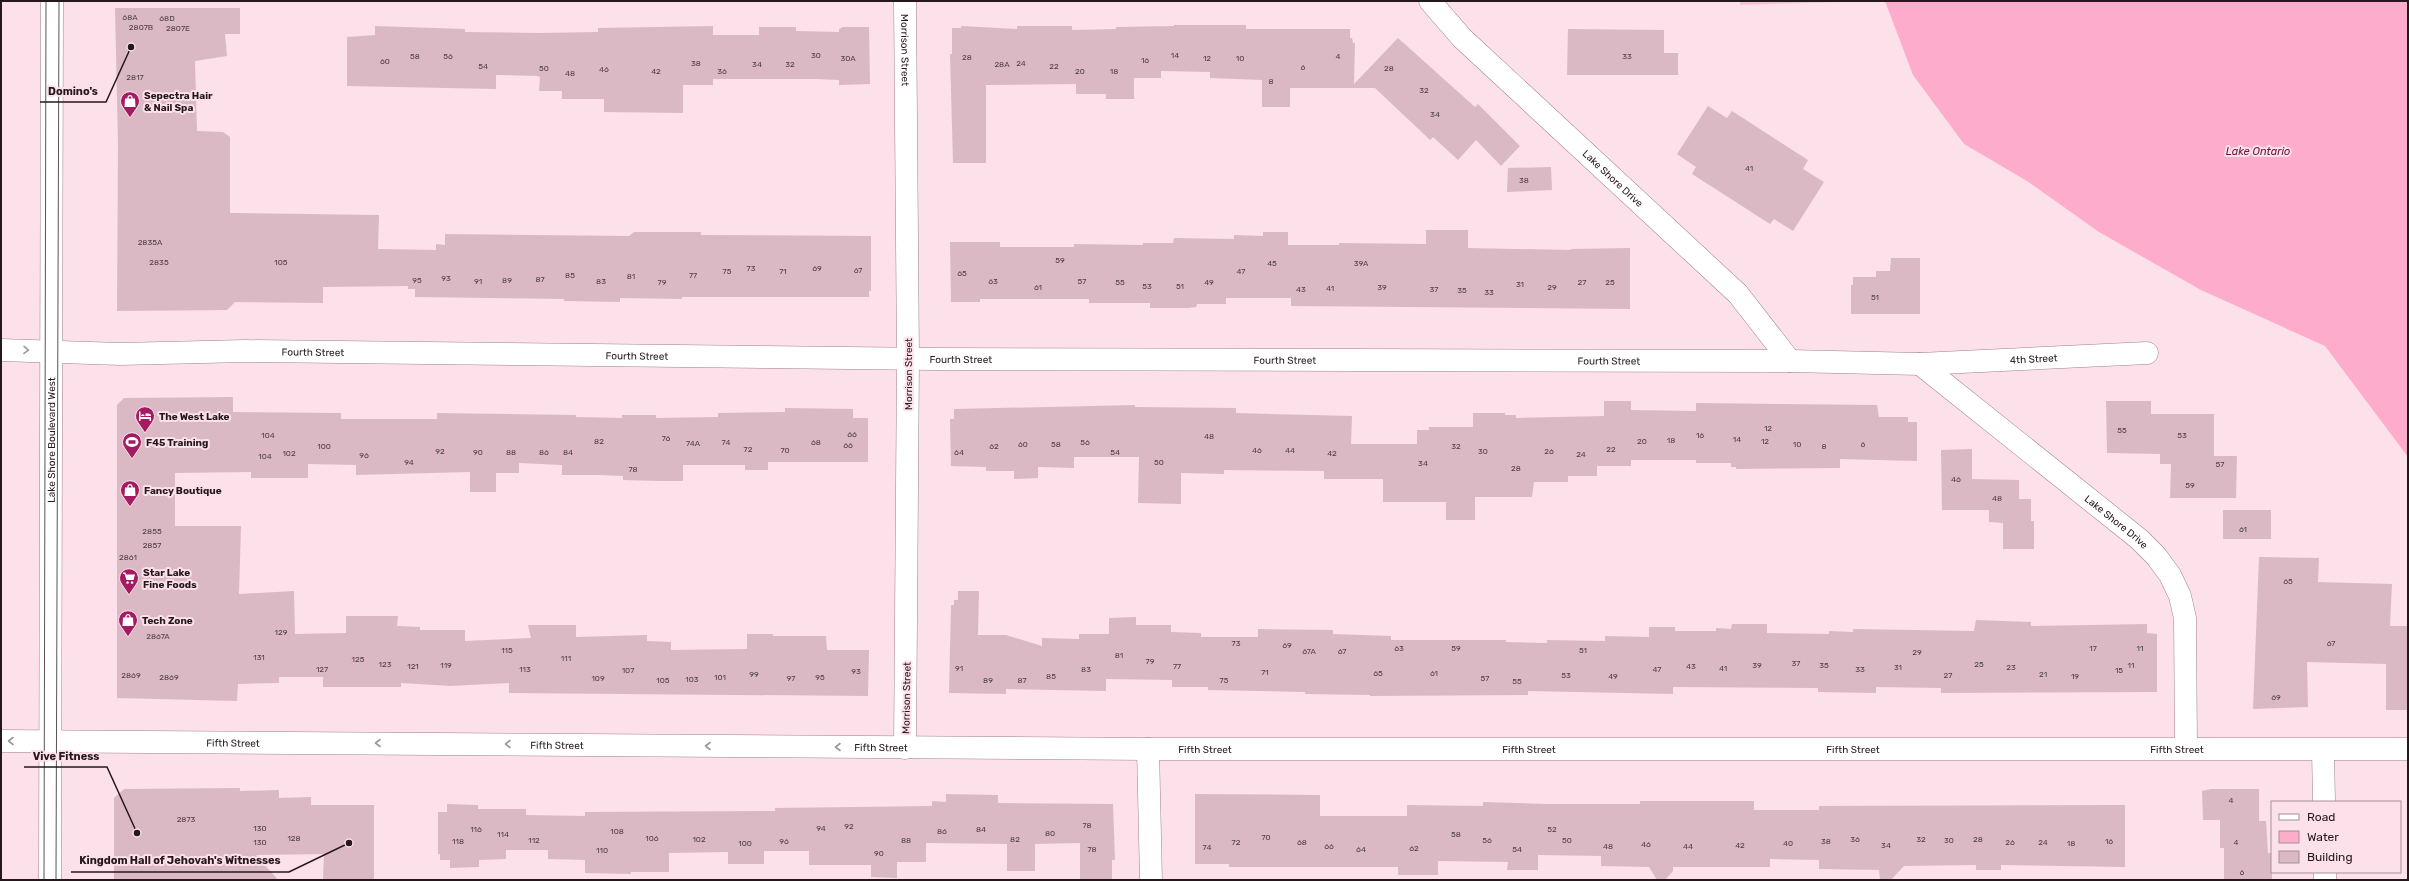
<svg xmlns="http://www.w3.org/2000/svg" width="2409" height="881" font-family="Rubik,sans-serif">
	<rect width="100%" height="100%" fill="#fce0ea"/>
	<path fill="#f7c1d5" d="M1740,1H1874L1740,5Z"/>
	<path fill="#fdadcb" d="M1885,1H2408V457L2325,346L2201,290L2099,232L2027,181L1964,144L1913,75Z"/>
	<path fill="#dbb9c4" d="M115,8H240V34H225L227,56L195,61L197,131L223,132L230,137V213L379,215L378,249L436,250V244L445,245V234L629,236L634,232H701V235L871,236V291H869V297H682V299L620,298V302L564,301V299L415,297V289H408V286L323,287V303L235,302L227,310L117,311L118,144Z
		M1174,25H1246V29H1350V38H1352L1353,43H1355L1354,84L1398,38L1475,107L1478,104L1520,146L1501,166L1476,140L1458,160L1433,137L1430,140L1375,88H1290V107H1262V80L1210,78V72L1161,71V78H1134V99H1106V94H1076V84L986,85V163H953L950,54H952V28H961V26L1017,29V26H1072V30L1116,29V27L1174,26Z
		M375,26L465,29V32L538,33L598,32V28L713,26V35H759V27H796V31L839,32V29L843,27H869L870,84L839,85V80L817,79H713V85H683V113L604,112V99H562V91H539L540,77L537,76L496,75V89L347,86V37L375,35Z
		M1568,29L1664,30V53H1678V75H1567Z
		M1708,106L1727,118L1732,111L1808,160L1803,169L1824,182L1793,231L1774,219L1770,224L1692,174L1696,167L1677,154Z
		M1551,167L1552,190L1507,192L1508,168Z
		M1426,230H1468V248L1571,250V249L1630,248V309L1291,306V298H1226V304H1197L1196,307L1188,308H1150V303H1089V299H980V302H951L950,242H1000V247H1074V244L1143,245V243H1173L1174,238L1234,239V235L1263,236V232H1288V245H1339V243L1426,244Z
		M1891,258H1920V314H1851V285H1853V277H1876V271H1890Z
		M233,397V412L341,413V419H437V413L576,415V417L622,418V415H656V418L718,417V413L785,412V408L853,409V418H868V462H768V470H745V465H683V481H661L623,480V476L599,475H562V465L519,463V473H496V492H470V472L356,475V465L308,464V478H251V472L175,473V526H241L239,594L294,591L295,634L346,633V616H398L397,626L420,627V630H465V641L531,638L528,625H576V637L647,635V641L671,642V650L747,649V634H773V636H826L827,650H869L868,696L509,693V683L450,686L401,683V687H323V677H279V683L238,684L237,701L117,698V405L124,398Z
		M1604,401H1631V410L1696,411V403L1877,405L1879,417H1908V422H1917V461L1840,459V468L1736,469V467H1731V463H1696V460H1631V466H1597V476H1568V482H1534L1532,497H1475V520H1446V502H1383V479H1324V471L1224,470V474L1181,473V504L1138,503L1139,457H1074V468L1038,467V478L1014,479V471H986V467L951,466L950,419H954V409L1135,405V407L1236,408V413L1352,416L1351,444H1417V430H1429V427H1473V413H1505V415H1516V418L1604,416Z
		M2106,401H2151V414H2214V456H2237L2236,498H2170L2171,464H2160V454L2107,453Z
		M1972,449V479L2019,480V499H2031V521H2034V549H2003V523L1989,522V510H1942L1941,450Z
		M2223,510H2271V539H2223Z
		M2259,557L2319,558L2318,582L2392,584L2390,626H2408V710H2386V664L2307,662L2308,707L2253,709Z
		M958,591H979L978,635H1006L1042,646V638L1079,639V634H1109V618L1136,617V625H1171V632L1201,633V637H1258V629L1333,630V634L1391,636V640H1506V642L1547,643V640L1605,641V636L1649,637V627H1675V631H1716V628L1731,629L1732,624H1767V633L1829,634V631L1853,632V629L1974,631L1976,620L2031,622V626L2147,624V633L2157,634V692L1941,693V688L1876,687V693L1818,692V688L1673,687V694L1528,691V695L1370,696V695L1305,694V692L1208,690V687H1172V680L1106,679V691L1006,689V694L949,693L951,605H954V600H958Z
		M240,788V791L279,790V798L311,797V805H374V880H323L324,854L256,855L278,880H114V798L124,789Z
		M2211,789H2259V821H2266L2268,853H2272V879L2224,880V848H2220V820H2203L2202,791Z
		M946,794L998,795V803L1113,804L1115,860H1112V880H1080V843L1035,844V871H1007V844L926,843V862H897V878L871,877V865H809V851H764V864H728V852L669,853V872H631V874L585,873V860L548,859V850H506V859L479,860V867L450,868V860H440V854H438V812H447V804L478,805V809H526V815L585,816V812L775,811V808L932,806V801L946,802Z
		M1195,794L1320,795V816H1407V805L1483,806V802L1548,804H1640V801H1754V810H1819V806L2125,805V867L2001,865V870H1976V865L1904,866L1891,880H1880L1879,870L1819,869V860L1770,859V867H1673V871L1665,880H1657L1649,867L1601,866V856L1538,855V870H1507L1508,862L1438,861V875H1398V867H1229V864H1195Z"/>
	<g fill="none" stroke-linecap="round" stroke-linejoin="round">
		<defs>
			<g id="street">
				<path id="s1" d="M905,1L908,359L905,748"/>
				<path id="s2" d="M1430,1L1462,38L1738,294L1790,361"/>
				<path id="s3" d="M1,350L120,354L245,351L933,359L1790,361L1920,364L2147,353"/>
				<path id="s4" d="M1920,364L2139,539L2156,556L2170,575L2180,596L2185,618L2186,748"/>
				<path id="s5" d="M1,741L1148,749H2408"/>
				<path d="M1148,749L1151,880"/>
				<path d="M2323,750L2324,802"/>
				<path d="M2325,872V880"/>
			</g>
			<g id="primary">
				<path id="s6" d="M50,880L52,1"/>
			</g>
		</defs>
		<use href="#street" stroke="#a1818c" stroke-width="23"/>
		<use href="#primary" stroke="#a1818c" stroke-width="23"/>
		<use href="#street" stroke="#fff" stroke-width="22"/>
		<use href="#primary" stroke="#fff" stroke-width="22"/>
		<path stroke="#605055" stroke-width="1" d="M44,880L46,1
			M56,880L59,1"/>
	</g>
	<defs><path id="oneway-chevron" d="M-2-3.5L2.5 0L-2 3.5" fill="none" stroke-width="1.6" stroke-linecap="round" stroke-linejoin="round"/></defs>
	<g stroke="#9c9799">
		<use href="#oneway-chevron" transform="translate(26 350) rotate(1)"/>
		<use href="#oneway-chevron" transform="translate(11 741) rotate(-180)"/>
		<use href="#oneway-chevron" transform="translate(378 743) rotate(-180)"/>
		<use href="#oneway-chevron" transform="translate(508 744) rotate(-180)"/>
		<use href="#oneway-chevron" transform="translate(708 746) rotate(-180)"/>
		<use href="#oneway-chevron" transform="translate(838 747) rotate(-180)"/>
	</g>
	<defs>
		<symbol id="shop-pin" viewBox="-11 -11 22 30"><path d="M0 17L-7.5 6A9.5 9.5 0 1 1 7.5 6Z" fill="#a51b63" stroke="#fce0ea"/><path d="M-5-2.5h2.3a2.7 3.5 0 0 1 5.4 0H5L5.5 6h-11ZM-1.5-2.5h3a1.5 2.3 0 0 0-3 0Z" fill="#fff"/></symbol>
		<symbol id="hotel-pin" viewBox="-11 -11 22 30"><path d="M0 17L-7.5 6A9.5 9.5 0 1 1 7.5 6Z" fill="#a51b63" stroke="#fce0ea"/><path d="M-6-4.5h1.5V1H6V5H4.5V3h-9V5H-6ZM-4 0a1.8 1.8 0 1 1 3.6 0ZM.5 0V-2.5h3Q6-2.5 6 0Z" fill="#fff"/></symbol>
		<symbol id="stadium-pin" viewBox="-11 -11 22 30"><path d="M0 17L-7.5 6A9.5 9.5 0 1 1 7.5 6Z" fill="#a51b63" stroke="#fce0ea"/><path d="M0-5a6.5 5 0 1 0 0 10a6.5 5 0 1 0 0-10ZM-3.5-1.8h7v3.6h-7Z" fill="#fff"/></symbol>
		<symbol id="supermarket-pin" viewBox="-11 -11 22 30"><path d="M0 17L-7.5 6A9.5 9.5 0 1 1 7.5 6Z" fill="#a51b63" stroke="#fce0ea"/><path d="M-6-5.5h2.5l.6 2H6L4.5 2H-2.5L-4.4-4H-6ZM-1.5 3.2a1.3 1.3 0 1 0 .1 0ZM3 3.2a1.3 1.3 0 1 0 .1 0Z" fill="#fff"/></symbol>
	</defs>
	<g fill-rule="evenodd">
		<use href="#shop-pin" x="119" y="90" width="22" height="30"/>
		<use href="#hotel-pin" x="134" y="405" width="22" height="30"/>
		<use href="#stadium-pin" x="121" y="431" width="22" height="30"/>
		<use href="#shop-pin" x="119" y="479" width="22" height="30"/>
		<use href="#supermarket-pin" x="118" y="567" width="22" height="30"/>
		<use href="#shop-pin" x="117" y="609" width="22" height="30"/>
	</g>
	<g text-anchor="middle" stroke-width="4" stroke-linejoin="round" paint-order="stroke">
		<g font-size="8" fill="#524046">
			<text x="130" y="20">68A</text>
			<text x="167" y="21">68D</text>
			<text x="141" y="30">2807B</text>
			<text x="178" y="31">2807E</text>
			<text x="816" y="58">30</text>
			<text x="1175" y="58">14</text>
			<text x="415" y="59">58</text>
			<text x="448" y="59">56</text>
			<text x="1338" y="59">4</text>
			<text x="1627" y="59">33</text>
			<text x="967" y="60">28</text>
			<text x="848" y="61">30A</text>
			<text x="1207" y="61">12</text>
			<text x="1240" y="61">10</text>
			<text x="1145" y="63">16</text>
			<text x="385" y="64">60</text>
			<text x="696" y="66">38</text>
			<text x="1021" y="66">24</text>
			<text x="757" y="67">34</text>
			<text x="790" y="67">32</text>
			<text x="1002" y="67">28A</text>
			<text x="483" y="69">54</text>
			<text x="1054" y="69">22</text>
			<text x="1303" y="70">6</text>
			<text x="544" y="71">50</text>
			<text x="1389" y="71">28</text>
			<text x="604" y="72">46</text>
			<text x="656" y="74">42</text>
			<text x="722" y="74">36</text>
			<text x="1080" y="74">20</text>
			<text x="1114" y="74">18</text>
			<text x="570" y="76">48</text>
			<text x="135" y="80">2817</text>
			<text x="1271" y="84">8</text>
			<text x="1424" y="93">32</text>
			<text x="1435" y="117">34</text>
			<text x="1749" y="171">41</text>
			<text x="1524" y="183">38</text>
			<text x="150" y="245">2835A</text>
			<text x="1060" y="263">59</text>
			<text x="159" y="265">2835</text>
			<text x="281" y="265">105</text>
			<text x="1272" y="266">45</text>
			<text x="1361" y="266">39A</text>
			<text x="751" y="271">73</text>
			<text x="817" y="271">69</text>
			<text x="858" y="273">67</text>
			<text x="727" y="274">75</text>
			<text x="783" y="274">71</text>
			<text x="1241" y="274">47</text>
			<text x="962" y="276">65</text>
			<text x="570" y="278">85</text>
			<text x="693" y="278">77</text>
			<text x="631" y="279">81</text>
			<text x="446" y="281">93</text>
			<text x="540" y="282">87</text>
			<text x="417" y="283">95</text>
			<text x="507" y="283">89</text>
			<text x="478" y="284">91</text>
			<text x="601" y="284">83</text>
			<text x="993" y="284">63</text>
			<text x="1082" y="284">57</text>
			<text x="662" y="285">79</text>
			<text x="1120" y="285">55</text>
			<text x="1209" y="285">49</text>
			<text x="1582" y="285">27</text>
			<text x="1610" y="285">25</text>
			<text x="1520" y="287">31</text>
			<text x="1147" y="289">53</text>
			<text x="1180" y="289">51</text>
			<text x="1038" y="290">61</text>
			<text x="1382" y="290">39</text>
			<text x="1552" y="290">29</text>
			<text x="1330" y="291">41</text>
			<text x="1301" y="292">43</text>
			<text x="1434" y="292">37</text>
			<text x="1462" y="293">35</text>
			<text x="1489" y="295">33</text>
			<text x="1875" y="300">51</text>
			<text x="1768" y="431">12</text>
			<text x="2122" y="433">55</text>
			<text x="852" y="437">66</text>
			<text x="268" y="438">104</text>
			<text x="1700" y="438">16</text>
			<text x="2182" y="438">53</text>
			<text x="1209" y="439">48</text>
			<text x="666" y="441">76</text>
			<text x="1737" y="442">14</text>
			<text x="1671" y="443">18</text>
			<text x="599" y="444">82</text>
			<text x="1642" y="444">20</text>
			<text x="1765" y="444">12</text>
			<text x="726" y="445">74</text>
			<text x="816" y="445">68</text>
			<text x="1085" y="445">56</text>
			<text x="693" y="446">74A</text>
			<text x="1023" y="447">60</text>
			<text x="1056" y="447">58</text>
			<text x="1797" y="447">10</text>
			<text x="1863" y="447">6</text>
			<text x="848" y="448">66</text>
			<text x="324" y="449">100</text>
			<text x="994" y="449">62</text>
			<text x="1456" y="449">32</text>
			<text x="1824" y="449">8</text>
			<text x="748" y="452">72</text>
			<text x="1611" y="452">22</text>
			<text x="785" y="453">70</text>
			<text x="1257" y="453">46</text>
			<text x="1290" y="453">44</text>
			<text x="440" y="454">92</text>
			<text x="1483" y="454">30</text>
			<text x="1549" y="454">26</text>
			<text x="478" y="455">90</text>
			<text x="511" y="455">88</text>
			<text x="544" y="455">86</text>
			<text x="568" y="455">84</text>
			<text x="959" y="455">64</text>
			<text x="1115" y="455">54</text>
			<text x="289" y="456">102</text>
			<text x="1332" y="456">42</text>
			<text x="1581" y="457">24</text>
			<text x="364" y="458">96</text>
			<text x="265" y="459">104</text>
			<text x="409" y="465">94</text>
			<text x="1159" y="465">50</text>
			<text x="1423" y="466">34</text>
			<text x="2220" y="467">57</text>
			<text x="1516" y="471">28</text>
			<text x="633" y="472">78</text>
			<text x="1956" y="482">46</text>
			<text x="2190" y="488">59</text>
			<text x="1997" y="501">48</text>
			<text x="2243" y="532">61</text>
			<text x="152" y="534">2855</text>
			<text x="152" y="548">2857</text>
			<text x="128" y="560">2861</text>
			<text x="2288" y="584">65</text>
			<text x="281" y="635">129</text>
			<text x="158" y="639">2867A</text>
			<text x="1236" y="646">73</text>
			<text x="2331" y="646">67</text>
			<text x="1287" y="648">69</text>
			<text x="1399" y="651">63</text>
			<text x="1456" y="651">59</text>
			<text x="2093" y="651">17</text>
			<text x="2140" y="651">11</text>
			<text x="507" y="653">115</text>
			<text x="1583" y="653">51</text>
			<text x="1309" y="654">67A</text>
			<text x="1342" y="654">67</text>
			<text x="1917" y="655">29</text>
			<text x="1119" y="658">81</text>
			<text x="259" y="660">131</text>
			<text x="566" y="661">111</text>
			<text x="358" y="662">125</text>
			<text x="1150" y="664">79</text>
			<text x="1796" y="666">37</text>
			<text x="385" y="667">123</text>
			<text x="1979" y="667">25</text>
			<text x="446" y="668">119</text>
			<text x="1757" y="668">39</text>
			<text x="1824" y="668">35</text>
			<text x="2131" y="668">11</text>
			<text x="413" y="669">121</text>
			<text x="1177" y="669">77</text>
			<text x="1691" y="669">43</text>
			<text x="1898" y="670">31</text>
			<text x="2011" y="670">23</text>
			<text x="959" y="671">91</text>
			<text x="1723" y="671">41</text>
			<text x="322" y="672">127</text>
			<text x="525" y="672">113</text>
			<text x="1086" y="672">83</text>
			<text x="1657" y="672">47</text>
			<text x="1860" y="672">33</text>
			<text x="628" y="673">107</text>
			<text x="2119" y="673">15</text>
			<text x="856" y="674">93</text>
			<text x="1265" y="675">71</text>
			<text x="1378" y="676">65</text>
			<text x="1434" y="676">61</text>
			<text x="754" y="677">99</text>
			<text x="2043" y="677">21</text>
			<text x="131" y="678">2869</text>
			<text x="1566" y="678">53</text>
			<text x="1948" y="678">27</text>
			<text x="1051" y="679">85</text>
			<text x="1613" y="679">49</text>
			<text x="2075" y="679">19</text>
			<text x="169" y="680">2869</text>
			<text x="720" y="680">101</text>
			<text x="820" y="680">95</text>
			<text x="598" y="681">109</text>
			<text x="791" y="681">97</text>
			<text x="1485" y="681">57</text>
			<text x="692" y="682">103</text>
			<text x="663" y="683">105</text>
			<text x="988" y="683">89</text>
			<text x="1022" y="683">87</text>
			<text x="1224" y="683">75</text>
			<text x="1517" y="684">55</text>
			<text x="2276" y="700">69</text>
			<text x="2231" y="803">4</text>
			<text x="186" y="822">2873</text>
			<text x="1087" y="828">78</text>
			<text x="849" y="829">92</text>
			<text x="260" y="831">130</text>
			<text x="821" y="831">94</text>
			<text x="476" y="832">116</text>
			<text x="981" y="832">84</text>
			<text x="1552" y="832">52</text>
			<text x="617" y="834">108</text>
			<text x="942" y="834">86</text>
			<text x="1050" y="836">80</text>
			<text x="503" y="837">114</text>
			<text x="1456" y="837">58</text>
			<text x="1266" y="840">70</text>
			<text x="294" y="841">128</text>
			<text x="652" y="841">106</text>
			<text x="699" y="842">102</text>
			<text x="1015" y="842">82</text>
			<text x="1855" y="842">36</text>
			<text x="1921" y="842">32</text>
			<text x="1978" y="842">28</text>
			<text x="534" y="843">112</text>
			<text x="906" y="843">88</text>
			<text x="1487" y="843">56</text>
			<text x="1567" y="843">50</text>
			<text x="1949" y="843">30</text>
			<text x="458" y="844">118</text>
			<text x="784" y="844">96</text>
			<text x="1826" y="844">38</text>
			<text x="2109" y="844">16</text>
			<text x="260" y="845">130</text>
			<text x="1236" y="845">72</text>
			<text x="1302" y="845">68</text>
			<text x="2010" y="845">26</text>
			<text x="2043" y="845">24</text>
			<text x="2236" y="845">4</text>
			<text x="745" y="846">100</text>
			<text x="1788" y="846">40</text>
			<text x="2071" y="846">18</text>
			<text x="1646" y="847">46</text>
			<text x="1740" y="848">42</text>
			<text x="1886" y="848">34</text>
			<text x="1329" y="849">66</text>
			<text x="1608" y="849">48</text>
			<text x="1688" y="849">44</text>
			<text x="1207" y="850">74</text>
			<text x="1414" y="851">62</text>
			<text x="1092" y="852">78</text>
			<text x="1361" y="852">64</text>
			<text x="1517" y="852">54</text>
			<text x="602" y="853">110</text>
			<text x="879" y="856">90</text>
			<text x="2242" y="875">6</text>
		</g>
		<g font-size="10" fill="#24181c" stroke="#fce0ea">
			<text dy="4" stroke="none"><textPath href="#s1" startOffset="49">Morrison Street</textPath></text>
			<text dy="4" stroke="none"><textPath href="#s2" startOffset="255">Lake Shore Drive</textPath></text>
			<text dy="4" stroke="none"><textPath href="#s3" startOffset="312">Fourth Street</textPath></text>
			<text dy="4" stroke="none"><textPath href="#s3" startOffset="636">Fourth Street</textPath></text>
			<text dy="4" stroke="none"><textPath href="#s3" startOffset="2033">4th Street</textPath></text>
			<text dy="4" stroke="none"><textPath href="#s3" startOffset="960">Fourth Street</textPath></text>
			<text dy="4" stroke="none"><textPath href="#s3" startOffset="1284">Fourth Street</textPath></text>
			<text dy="4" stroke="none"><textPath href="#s3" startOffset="1608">Fourth Street</textPath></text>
			<text transform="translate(908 374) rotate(-90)" y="4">Morrison Street</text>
			<text dy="4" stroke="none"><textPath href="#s6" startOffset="440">Lake Shore Boulevard West</textPath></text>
			<text dy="4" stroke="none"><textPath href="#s4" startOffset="252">Lake Shore Drive</textPath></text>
			<text transform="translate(906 698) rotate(-89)" y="4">Morrison Street</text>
			<text dy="4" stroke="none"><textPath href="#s5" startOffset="232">Fifth Street</textPath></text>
			<text dy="4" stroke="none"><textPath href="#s5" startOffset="556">Fifth Street</textPath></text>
			<text dy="4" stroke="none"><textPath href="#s5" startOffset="880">Fifth Street</textPath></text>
			<text dy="4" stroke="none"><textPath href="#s5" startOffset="1852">Fifth Street</textPath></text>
			<text dy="4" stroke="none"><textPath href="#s5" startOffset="2176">Fifth Street</textPath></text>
			<text dy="4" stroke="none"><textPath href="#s5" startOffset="1204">Fifth Street</textPath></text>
			<text dy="4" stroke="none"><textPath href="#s5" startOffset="1528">Fifth Street</textPath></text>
		</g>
		<g font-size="10" font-weight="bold" fill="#24181c" stroke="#fce0ea" text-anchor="start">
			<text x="144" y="99">Sepectra Hair<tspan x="144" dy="12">&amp; Nail Spa</tspan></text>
			<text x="159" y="420">The West Lake</text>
			<text x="146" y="446">F45 Training</text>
			<text x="144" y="494">Fancy Boutique</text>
			<text x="143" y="576">Star Lake<tspan x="143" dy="12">Fine Foods</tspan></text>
			<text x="142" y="624">Tech Zone</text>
		</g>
		<g font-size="11" font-style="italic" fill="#69143e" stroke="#fce0ea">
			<text x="2258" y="155">Lake Ontario</text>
		</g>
	</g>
	<path fill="none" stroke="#24181c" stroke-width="1.5" d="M131 47L106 102H40M137 833L107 767H24M349 843L289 872H71"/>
	<g fill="#24181c" stroke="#fce0ea" stroke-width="1.5">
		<circle cx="131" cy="47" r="4"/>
		<circle cx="137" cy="833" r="4"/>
		<circle cx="349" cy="843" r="4"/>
	</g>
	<g font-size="11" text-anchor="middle" font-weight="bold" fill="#24181c" stroke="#fce0ea" stroke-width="4" stroke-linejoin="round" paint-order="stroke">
		<text x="73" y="95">Domino's</text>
		<text x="66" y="760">Vive Fitness</text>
		<text x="180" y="864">Kingdom Hall of Jehovah's Witnesses</text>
	</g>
	<rect width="2409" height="881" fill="none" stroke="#24181c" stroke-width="4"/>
	<rect x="2271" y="801" width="130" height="72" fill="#fce0ea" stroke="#a69098"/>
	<rect x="2279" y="814" width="20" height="6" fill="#ffffff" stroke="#a69098"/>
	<text x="2307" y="821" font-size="12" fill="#24181c">Road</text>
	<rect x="2279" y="831" width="20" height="12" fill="#fdadcb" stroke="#a69098"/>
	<text x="2307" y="841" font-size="12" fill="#24181c">Water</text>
	<rect x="2279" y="851" width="20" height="12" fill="#dbb9c4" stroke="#a69098"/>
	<text x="2307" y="861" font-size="12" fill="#24181c">Building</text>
</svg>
